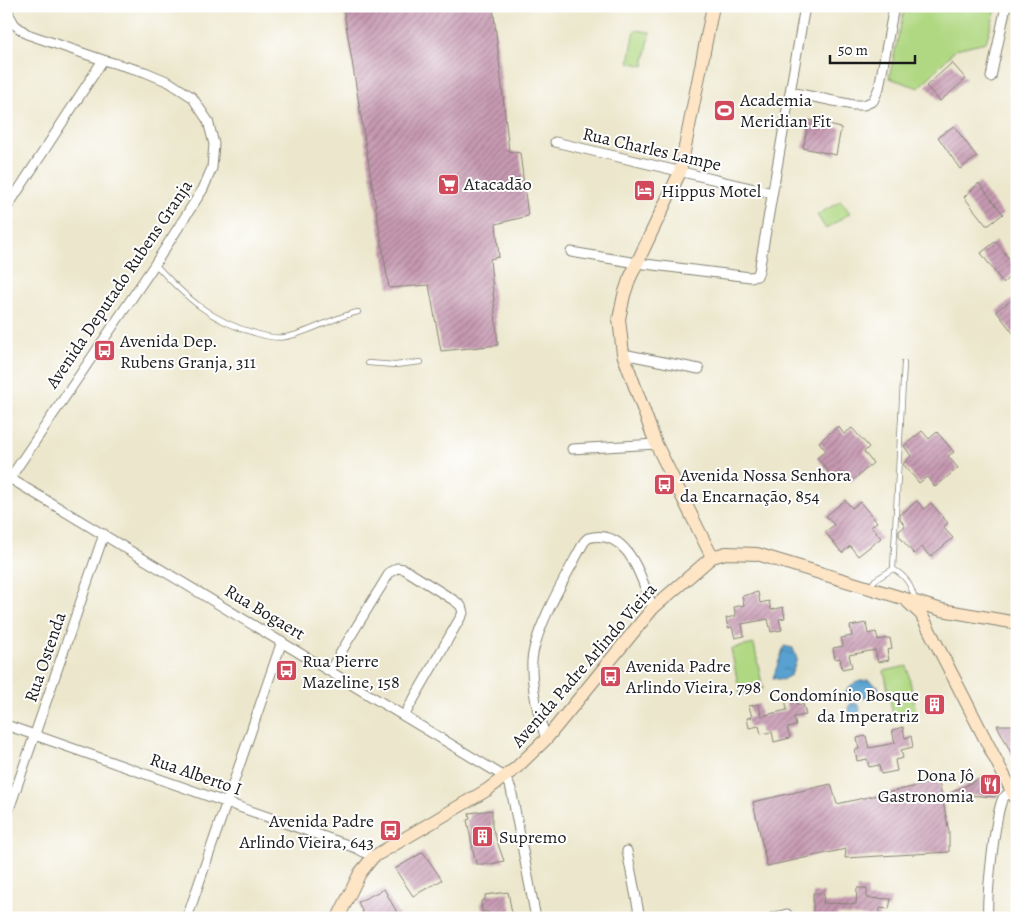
<svg xmlns="http://www.w3.org/2000/svg" width="1023" height="924" font-family="Alegreya,serif">
	<defs>
		<pattern id="water-ripples" width="26" height="14" patternUnits="userSpaceOnUse" patternTransform="scale(1.25)"><rect width="26" height="14" fill="#59a1d0"/><path d="M2 4q2-2 4 0t4 0M15 11q2-2 4 0t4 0" fill="none" stroke="#4982a8"/></pattern>
		<pattern id="building-hatch" width="6" height="6" patternUnits="userSpaceOnUse" patternTransform="scale(1.25)"><rect width="6" height="6" fill="#c79ab2"/><path d="M-1 1l2-2M0 6l6-6M5 7l2-2" fill="none" stroke="#a17d90"/></pattern>
	</defs>
	<rect width="100%" height="100%" fill="#fff"/>
	<filter id="ink" filterUnits="userSpaceOnUse"><feTurbulence type="fractalNoise" baseFrequency=".02" numOctaves="2"/><feDisplacementMap in="SourceGraphic" scale="10" xChannelSelector="R" yChannelSelector="G"/><feConvolveMatrix kernelMatrix="1 2 1 2 8 2 1 2 1" color-interpolation-filters="sRGB"/></filter>
	<filter id="wash" filterUnits="userSpaceOnUse"><feTurbulence type="fractalNoise" baseFrequency=".0096" numOctaves="4" result="noise"/><feDisplacementMap in="SourceGraphic" scale="20" xChannelSelector="R" yChannelSelector="G"/><feGaussianBlur stdDeviation="1.12" result="paint"/><feColorMatrix in="noise" values="0 0 0 0 0 0 0 0 0 0 0 0 0 0 0 0 0 1.4 0 .05"/><feComposite in="paint" operator="in"/></filter>
	<g filter="url(#wash)">
		<rect width="100%" height="100%" fill="#ece7cc"/>
		<path fill="#b0d882" stroke="#667a4f" d="M905,6H997L986,42L956,49L919,88L889,78Z
			M635,30L650,32L644,66L629,62Z
			M841,201L850,213L826,229L817,215Z
			M754,644L763,689L740,694L731,649Z
			M907,666L916,711L893,715L884,671Z"/>
		<path fill="url(#water-ripples)" stroke="#3a5e76" d="M784,646L793,648L797,659L791,675L782,680L773,678Z
			M868,680L878,686L880,694L847,702L845,693C850,683 858,681 868,680Z
			M848 709a6 6 0 1 1 12 0a6 6 0 1 1-12 0Z"/>
		<g id="blocks">
			<path fill="url(#building-hatch)" d="M343,6H493L509,151L520,153L528,216L496,224L499,257L490,259L498,345L441,351L429,285L389,288Z
				M952,63L966,79L940,101L926,86Z
				M809,120L841,128L836,155L803,148Z
				M954,126L977,157L960,169L938,137Z
				M979,183L1003,214L989,225H986L964,197Z
				M996,241L1017,270L1003,283L981,253Z
				M1013,299L1017,304V338L996,311Z
				M838,426L844,434L852,428L869,447L864,452L873,463L851,482L842,472L834,478L817,458L826,451L819,442Z
				M922,431L929,439L937,432L954,452L948,456L958,468L935,487L927,477L919,483L903,464L911,456L904,446Z
				M845,500L852,508L860,502L877,522L871,526L881,538L858,556L850,546L842,553L825,532L834,525L826,516Z
				M917,501L924,509L931,503L948,523L943,527L953,538L930,557L922,547L914,554L899,536V531L905,526L900,519V515Z
				M758,592L760,603L769,601L771,610L783,607L785,618L779,619L782,630L771,632L768,619L742,624L744,636L735,638L732,627L728,628L726,618L736,616L734,607L744,605L742,596Z
				M866,623L868,634L876,632L878,640L890,638L892,649L887,650L889,660L878,662L875,650L849,655L852,667L842,669L840,658L835,659L833,648L843,646L841,638L852,636L850,626Z
				M796,695L798,705L803,704L806,715L794,717L796,726L787,728L790,738L774,742L772,732L761,734L759,726L749,728L747,718L752,717L749,706L759,704L761,716L787,710L785,697Z
				M939,699L940,710L931,711L930,700Z
				M997,725H1017V765Z
				M903,727L905,738L911,736L913,747L901,750L903,758L895,760L897,771L881,774L879,765L869,767L867,759L857,761L855,750L859,749L857,738L866,736L869,748L895,743L892,730Z
				M979,779L984,784L993,780L996,786V797L948,794Z
				M939,781L949,832V852L845,858L846,849L767,866L753,802L831,784L837,804Z
				M492,810V827L504,861L491,864H476L467,820L470,819L469,813Z
				M423,852L442,880L413,896L395,869Z
				M857,888H867V898L891,899L889,909L880,908L879,918L837,914V918H813V893H824L823,903L856,904Z
				M384,889L400,918H365L358,902Z
				M508,892L513,918H490L488,912H482L481,901L485,900V895Z"/>
		</g>
	</g>
	<g filter="url(#ink)">
		<use href="#blocks" fill-opacity="0" stroke="#848274" stroke-width="1"/>
		<g fill="none" stroke-linecap="round" stroke-linejoin="round">
			<defs>
				<path id="lane" d="M155,264C184,296 212,322 255,333C264,336 275,339 285,337C307,334 333,317 358,312
					M368,363L395,365L421,362
					M893,569L904,363
					M870,587L875,580L893,569C907,577 910,584 915,599"/>
				<path id="street" d="M991,77L1006,6
					M790,92L853,105H864L873,101L879,88L894,6
					M555,142L772,193
					M6,209L103,60
					M571,252L637,263L750,277L757,276L759,271L805,6
					M623,354L699,369
					M572,449L656,444
					M6,476L505,777L511,789L536,918
					M6,484L155,264L203,189L212,168L214,144L208,121L192,97L169,82L145,72L103,60L27,34L15,25L9,15L8,6
					M330,670L390,572L397,568L404,569L455,601L461,606L463,613L404,716
					M6,725L356,848L373,857
					M546,739C538,716 531,685 532,661C534,629 569,571 584,542L588,538C630,527 641,580 653,608
					M6,818L104,534
					M627,851L640,918
					M187,918L282,641
					M771,918L787,914
					M988,918C986,899 995,814 1003,798C1005,796 1009,793 1012,791"/>
				<path id="secondary" d="M712,557L656,444L623,354L619,319L624,295L629,280L680,172L713,6
					M908,602L921,614L1017,801
					M338,918L360,873L373,857L487,790L516,768L546,739L653,608L712,557L726,553L757,554L942,610L1017,623"/>
			</defs>
			<use href="#lane" stroke="#848274" stroke-width="6"/>
			<use href="#street" stroke="#848274" stroke-width="11"/>
			<use href="#secondary" stroke="#848274" stroke-width="14"/>
			<use href="#lane" stroke="#fff" stroke-width="4.5"/>
			<use href="#street" stroke="#fff" stroke-width="9"/>
			<use href="#secondary" stroke="#fde5c5" stroke-width="12"/>
		</g>
	</g>
	<defs>
		<symbol id="stadium-square" viewBox="-11 -11 22 22"><rect x="-9" y="-9" width="18" height="18" rx="4" fill="#d1495b" stroke="#fff"/><path d="M0-5a6.5 5 0 1 0 0 10a6.5 5 0 1 0 0-10ZM-3.5-1.8h7v3.6h-7Z" fill="#fff"/></symbol>
		<symbol id="supermarket-square" viewBox="-11 -11 22 22"><rect x="-9" y="-9" width="18" height="18" rx="4" fill="#d1495b" stroke="#fff"/><path d="M-6-5.5h2.5l.6 2H6L4.5 2H-2.5L-4.4-4H-6ZM-1.5 3.2a1.3 1.3 0 1 0 .1 0ZM3 3.2a1.3 1.3 0 1 0 .1 0Z" fill="#fff"/></symbol>
		<symbol id="hotel-square" viewBox="-11 -11 22 22"><rect x="-9" y="-9" width="18" height="18" rx="4" fill="#d1495b" stroke="#fff"/><path d="M-6-4.5h1.5V1H6V5H4.5V3h-9V5H-6ZM-4 0a1.8 1.8 0 1 1 3.6 0ZM.5 0V-2.5h3Q6-2.5 6 0Z" fill="#fff"/></symbol>
		<symbol id="bus-square" viewBox="-11 -11 22 22"><rect x="-9" y="-9" width="18" height="18" rx="4" fill="#d1495b" stroke="#fff"/><path d="M-5-6H5V4H4V6H2V4H-2V6H-4V4H-5ZM-3.5-4V0h7V-4ZM-3.5 1.2v1.5H-2V1.2ZM2 1.2v1.5H3.5V1.2Z" fill="#fff"/></symbol>
		<symbol id="building-square" viewBox="-11 -11 22 22"><rect x="-9" y="-9" width="18" height="18" rx="4" fill="#d1495b" stroke="#fff"/><path d="M-4-6H4V6H1V3H-1V6H-4ZM-2.5-4.3h1.7v1.8h-1.7ZM.8-4.3h1.7v1.8H.8ZM-2.5-1h1.7V.8h-1.7ZM.8-1h1.7V.8H.8Z" fill="#fff"/></symbol>
		<symbol id="restaurant-square" viewBox="-11 -11 22 22"><rect x="-9" y="-9" width="18" height="18" rx="4" fill="#d1495b" stroke="#fff"/><path d="M-5-6h1v4h1v-4h1v4h1v-4h1v5L-1.5 .5V6h-2V.5L-5-1ZM5-6V6H3V1.5H1.5Q1.5-4 5-6Z" fill="#fff"/></symbol>
	</defs>
	<g fill-rule="evenodd">
		<use href="#stadium-square" x="712" y="98" width="25" height="25"/>
		<use href="#supermarket-square" x="436" y="172" width="25" height="25"/>
		<use href="#hotel-square" x="632" y="178" width="25" height="25"/>
		<use href="#bus-square" x="92" y="338" width="25" height="25"/>
		<use href="#bus-square" x="652" y="472" width="25" height="25"/>
		<use href="#bus-square" x="274" y="658" width="25" height="25"/>
		<use href="#bus-square" x="598" y="664" width="25" height="25"/>
		<use href="#building-square" x="922" y="692" width="25" height="25"/>
		<use href="#restaurant-square" x="978" y="772" width="25" height="25"/>
		<use href="#bus-square" x="378" y="818" width="25" height="25"/>
		<use href="#building-square" x="470" y="824" width="25" height="25"/>
	</g>
	<g text-anchor="middle" stroke-width="4" stroke-linejoin="round" paint-order="stroke">
		<g font-size="18" fill="#1c1c1c" stroke="#fff" text-anchor="start">
			<text x="740" y="106">Academia<tspan x="740" dy="21">Meridian Fit</tspan></text>
			<text x="464" y="190">Atacadão</text>
			<text x="661" y="197">Hippus Motel</text>
			<text x="120" y="347">Avenida Dep.<tspan x="120" dy="21">Rubens Granja, 311</tspan></text>
			<text x="680" y="481">Avenida Nossa Senhora<tspan x="680" dy="21">da Encarnação, 854</tspan></text>
			<text x="302" y="667">Rua Pierre<tspan x="302" dy="21">Mazeline, 158</tspan></text>
			<text x="626" y="672">Avenida Padre<tspan x="626" dy="21">Arlindo Vieira, 798</tspan></text>
			<text x="919" y="701" text-anchor="end">Condomínio Bosque<tspan x="919" dy="21">da Imperatriz</tspan></text>
			<text x="974" y="781" text-anchor="end">Dona Jô<tspan x="974" dy="21">Gastronomia</tspan></text>
			<text x="374" y="827" text-anchor="end">Avenida Padre<tspan x="374" dy="21">Arlindo Vieira, 643</tspan></text>
			<text x="499" y="843">Supremo</text>
		</g>
		<g font-size="18" fill="#1c1c1c" stroke="#fff">
			<text transform="translate(652 149) rotate(13)" y="6">Rua Charles Lampe</text>
			<text transform="translate(119 284) rotate(-56)" y="6">Avenida Deputado Rubens Granja</text>
			<text transform="translate(265 612) rotate(31)" y="6">Rua Bogaert</text>
			<text transform="translate(45 657) rotate(-71)" y="6">Rua Ostenda</text>
			<text transform="translate(584 665) rotate(-49)" y="6">Avenida Padre Arlindo Vieira</text>
			<text transform="translate(196 774) rotate(19)" y="6">Rua Alberto I</text>
		</g>
	</g>
	<rect width="1023" height="924" fill="none" stroke="#fff" stroke-width="25"/>
	<path d="M830 55v8h85v-8" fill="none" stroke="#1c1c1c" stroke-width="2.5"/>
	<text x="838" y="55" font-size="15" fill="#1c1c1c" stroke="#ffffff" stroke-width="4" paint-order="stroke">50 m</text>
</svg>
